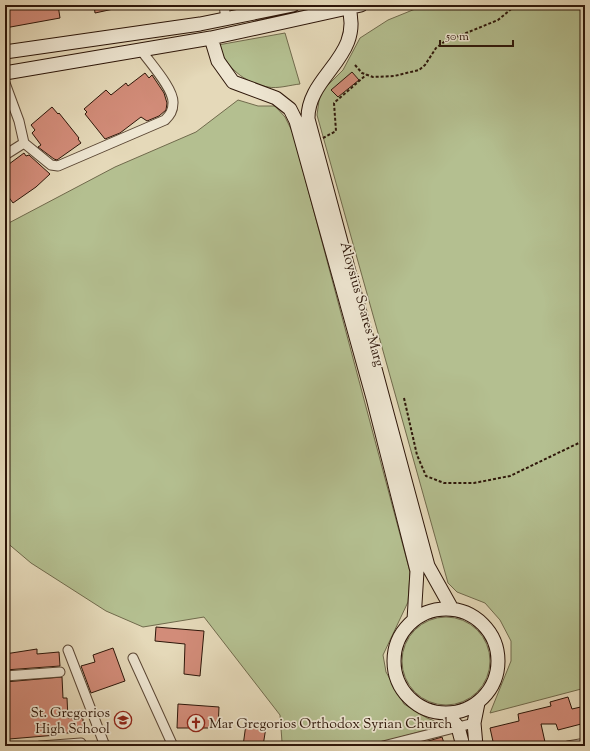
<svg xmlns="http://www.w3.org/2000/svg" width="590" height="751" font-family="'Sorts Mill Goudy',serif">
	<rect width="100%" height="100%" fill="#e5d9b9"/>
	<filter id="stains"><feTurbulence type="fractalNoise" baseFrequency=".005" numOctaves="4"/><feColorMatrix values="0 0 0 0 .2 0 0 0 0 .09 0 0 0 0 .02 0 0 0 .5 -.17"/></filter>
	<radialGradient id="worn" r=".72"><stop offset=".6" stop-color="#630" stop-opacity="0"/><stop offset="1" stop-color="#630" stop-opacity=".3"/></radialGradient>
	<path fill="#b4bf90" stroke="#706a4c" d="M425,5H585V688L490,713L511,661V641L500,620L485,603L457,592L448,583L317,115L320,93L343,70L360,38L388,20Z
		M285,33L300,84C290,85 278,89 268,87C244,83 226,67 218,45Z
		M238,100L258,106H275L285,117L293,133L410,572L408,602L383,655L386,672L404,704L427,718L445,725L367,746H287L282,742L280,715L204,617L143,627L106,611L31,563L5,541V225L115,167L196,132Z
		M402 661a44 44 0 1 1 88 0a44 44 0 1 1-88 0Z"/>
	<path fill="#d28c79" stroke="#2d1609" d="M31,5H58L60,18L5,28V10Z
		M94,5H117L118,8L95,13Z
		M352,72L359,80L338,97L331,90Z
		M145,73L149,78L152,75L164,93L167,103L166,110L159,116L147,121L141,117L120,133L105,139L85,114L87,112L84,109L106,90L111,95L126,83L128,86Z
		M52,107L58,114L59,113L79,138L78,139L81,143L57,160L54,159L38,147L41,145L32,133L35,130L31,125Z
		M24,153L26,156L29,155L50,174L36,187L13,203L5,192V167Z
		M156,627L204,631L200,676L184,674L185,644L155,641Z
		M113,648L125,681L91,693L81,666L95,662L93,655Z
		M37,649V654L59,652L60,666L5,670V654Z
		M62,677L63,698H67L68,718H83V733H57V735L9,739L5,717V682Z
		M568,697L572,709L585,706V723L558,730L556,724H541L545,742L530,746H494L490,728L519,721L518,714L551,706L550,702Z
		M178,704L219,707L218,728H177Z
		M246,724L266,727L263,746H243Z
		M442,737L445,746H418V744Z"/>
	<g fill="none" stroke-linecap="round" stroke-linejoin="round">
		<defs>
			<path id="street" d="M224,5L226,19
				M5,83L19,121L24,143L5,155
				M24,143L51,165L58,166L165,120C170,115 173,111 173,103C174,89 150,63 141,50
				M68,650L105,746
				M133,658L173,746
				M5,676L60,672
				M40,746L81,743
				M383,746L474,723
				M568,746L580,744"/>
			<path id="secondary" d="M348,5C365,57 307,75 308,119L428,566L452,609
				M211,38L218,61L233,82L276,98L290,109L296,121L373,398L417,571L414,620
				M5,52L200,24L293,5
				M5,73L211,38L361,5
				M394 661a52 52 0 1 1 104 0a52 52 0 1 1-104 0Z
				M447,714L458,727L463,746
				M476,746L474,723L478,703"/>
		</defs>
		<use href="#street" stroke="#5b4735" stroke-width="11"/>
		<use href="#secondary" stroke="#2d1609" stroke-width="15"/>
		<path stroke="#2d1609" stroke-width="2" stroke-dasharray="3 2" stroke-linecap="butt" d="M582,5L585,30
			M355,65L362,73L373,77L394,76L419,70L425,65L436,48L444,42L498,20L516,5
			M323,138L336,131L334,103L366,75
			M404,398L417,455L426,476L444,483H474L510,476L585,440"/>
		<use href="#street" stroke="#eee6d2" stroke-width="9"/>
		<use href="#secondary" stroke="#eee6d2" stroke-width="13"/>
	</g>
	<defs>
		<symbol id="school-ring" viewBox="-11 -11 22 22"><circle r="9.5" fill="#eee6d2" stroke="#8f2418" stroke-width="1.5"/><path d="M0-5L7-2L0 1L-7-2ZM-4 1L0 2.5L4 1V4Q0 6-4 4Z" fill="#8f2418"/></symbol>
		<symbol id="church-ring" viewBox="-11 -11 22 22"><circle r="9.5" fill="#eee6d2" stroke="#8f2418" stroke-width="1.5"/><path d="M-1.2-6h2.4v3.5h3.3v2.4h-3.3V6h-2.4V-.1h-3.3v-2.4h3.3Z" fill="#8f2418"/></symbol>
	</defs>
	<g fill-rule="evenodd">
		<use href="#school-ring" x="113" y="710" width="20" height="20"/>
		<use href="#church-ring" x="186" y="713" width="20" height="20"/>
	</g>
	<g text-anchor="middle" stroke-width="3.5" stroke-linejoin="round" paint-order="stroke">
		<g font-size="14" fill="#2d1609" stroke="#eee6d2">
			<text transform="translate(363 304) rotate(74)" y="5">Aloysius Soares Marg</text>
		</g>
		<g font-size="14" fill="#2d1609" stroke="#eee6d2" text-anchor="end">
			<text x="110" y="717">St. Gregorios<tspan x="110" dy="16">High School</tspan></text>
			<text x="209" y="728" text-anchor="start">Mar Gregorios Orthodox Syrian Church</text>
		</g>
	</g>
	<rect width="590" height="751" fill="none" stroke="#e5d9b9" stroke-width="20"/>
	<rect x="6" y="6" width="578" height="739" fill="none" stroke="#2d1609" stroke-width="2"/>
	<rect x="10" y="10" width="570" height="731" fill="none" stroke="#2d1609"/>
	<path d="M440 40v6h73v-6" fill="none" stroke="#2d1609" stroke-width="2"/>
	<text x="446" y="40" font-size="12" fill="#2d1609" stroke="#eee6d2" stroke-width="3" paint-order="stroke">50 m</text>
	<rect width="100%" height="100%" filter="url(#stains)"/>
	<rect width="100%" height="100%" fill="url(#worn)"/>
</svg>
